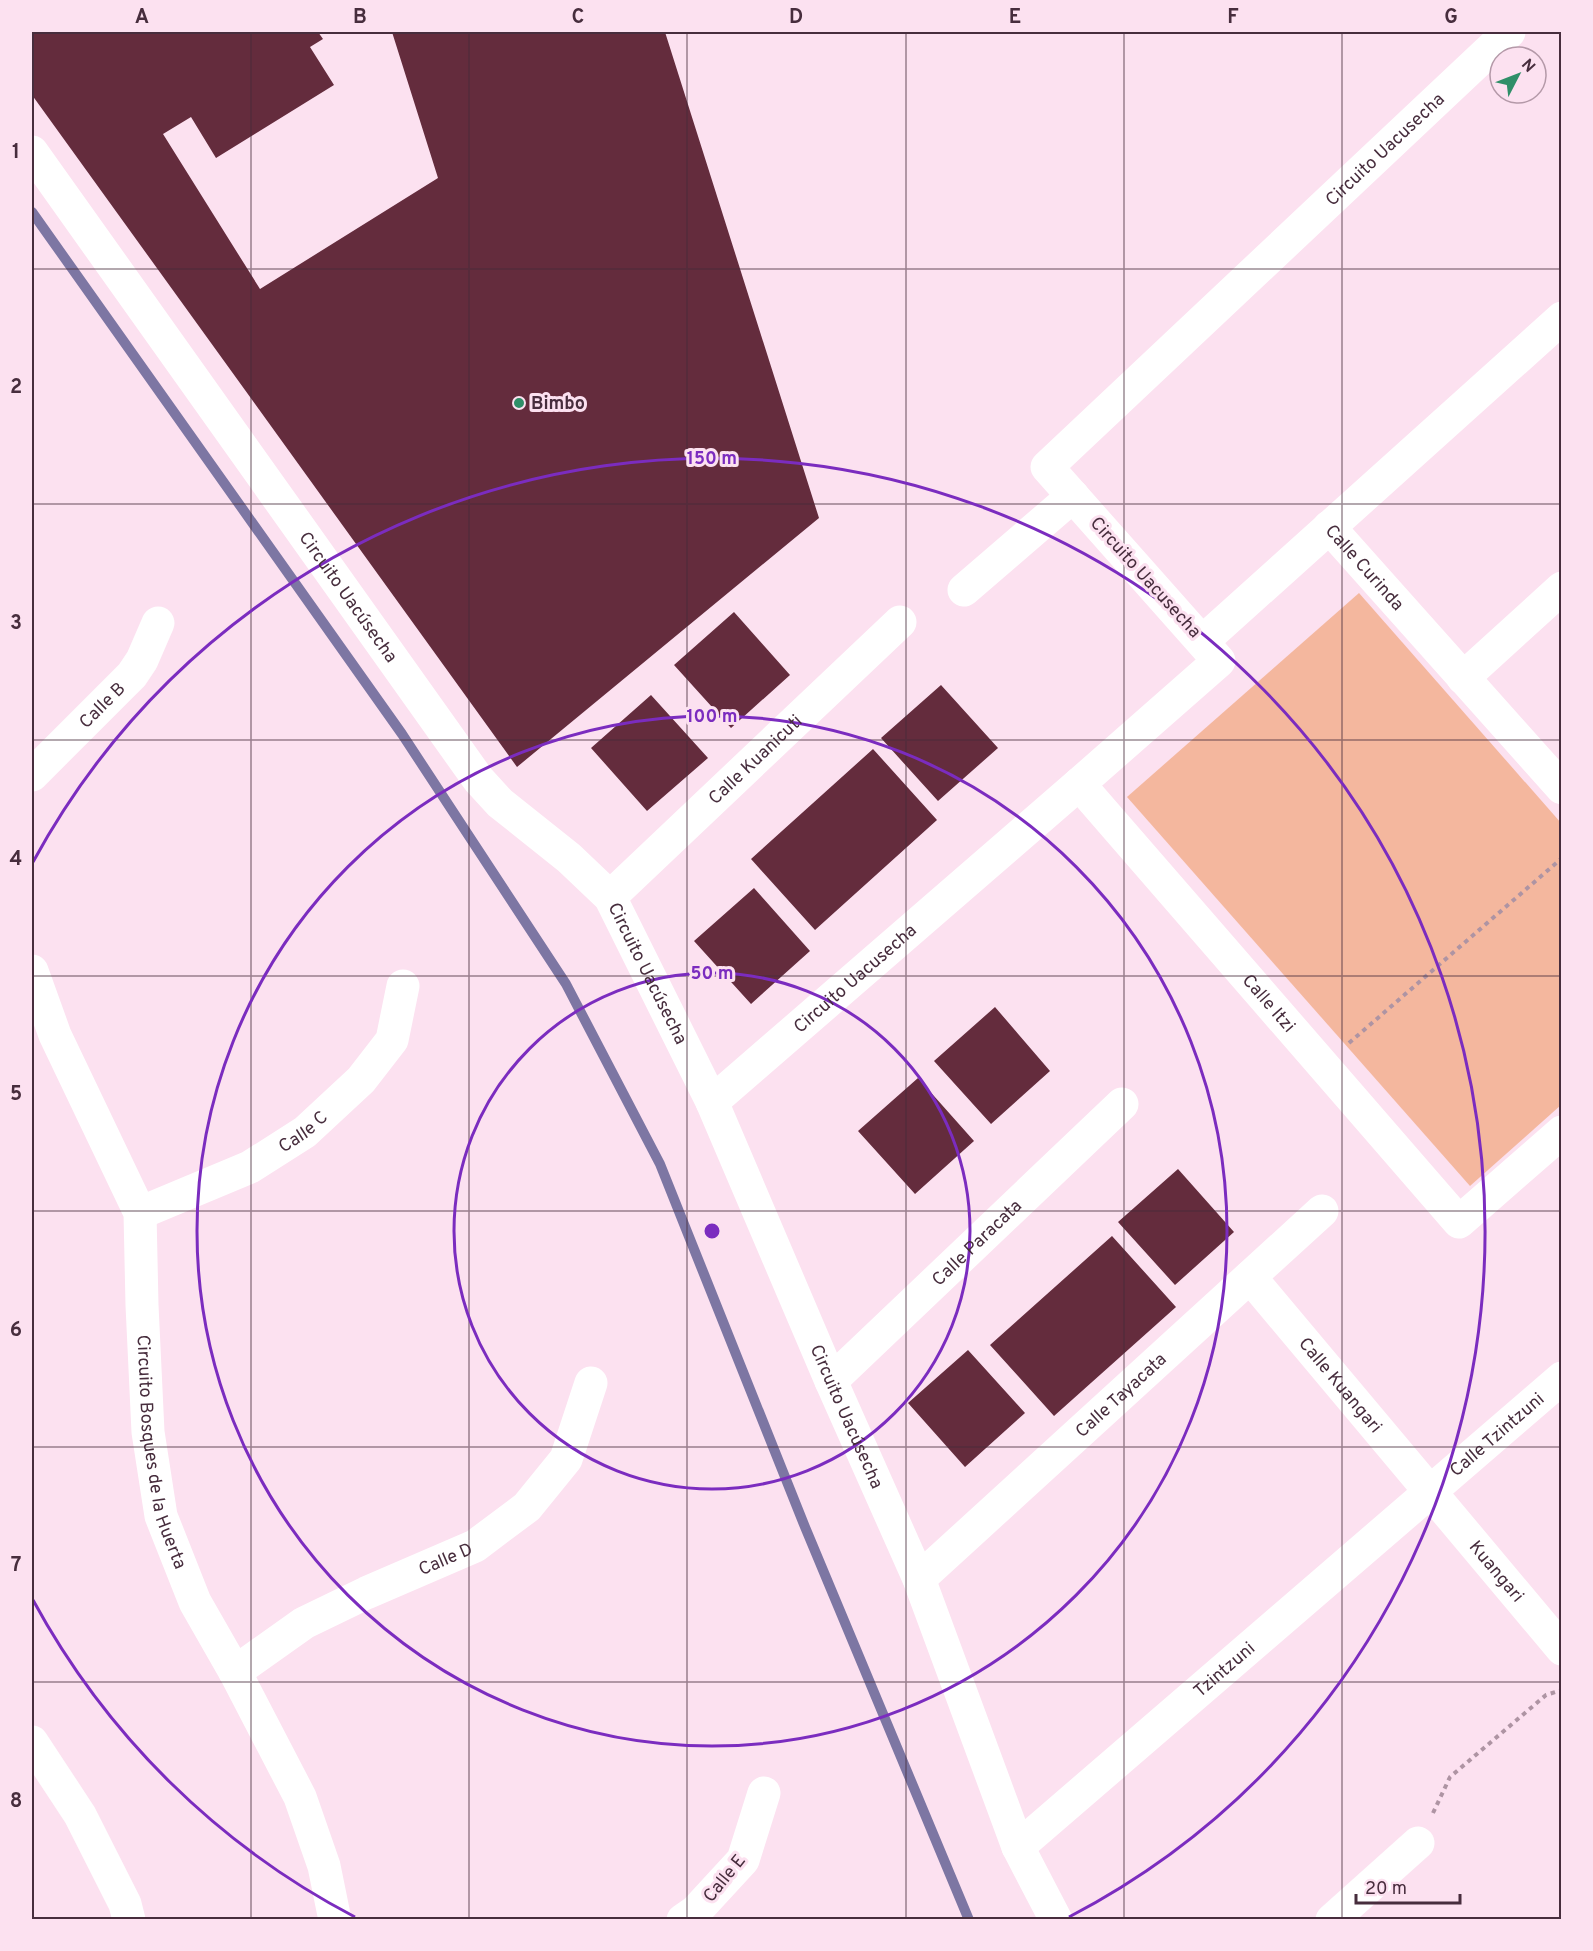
<svg xmlns="http://www.w3.org/2000/svg" width="1593" height="1951" font-family="Overpass,sans-serif">
	<rect width="100%" height="100%" fill="#fce1f0"/>
	<path fill="#f4b79e" d="M1359,593L1561,823V1105L1470,1186L1127,797Z"/>
	<g fill="none" stroke-linecap="round" stroke-linejoin="round">
		<path stroke="#7d76a3" stroke-width="10" d="M32,212L402,734L566,984L660,1164L805,1527L969,1920"/>
	</g>
	<path fill="#642c3d" d="M32,32H318L323,39L310,47L334,85L216,158L191,117L163,134L260,289L438,178L392,32H665L819,518L517,767L32,95Z
		M734,612L790,675L731,728L674,665Z
		M941,685L998,748L938,801L881,738Z
		M651,695L708,758L647,811L591,748Z
		M873,749L937,820L815,930L751,859Z
		M754,888L810,951L751,1004L694,941Z
		M995,1007L1050,1071L991,1124L934,1061Z
		M918,1078L974,1141L915,1194L858,1131Z
		M1178,1169L1234,1232L1175,1285L1118,1222Z
		M1112,1236L1176,1307L1054,1416L990,1345Z
		M968,1350L1025,1413L965,1467L908,1403Z"/>
	<g fill="none" stroke-linecap="round" stroke-linejoin="round">
		<path stroke="#ae94a3" stroke-width="4" stroke-dasharray="4.5 4.5" stroke-linecap="butt" d="M1349,1043L1562,858
			M1433,1813L1450,1777L1546,1695L1562,1690"/>
		<g stroke="#fff" stroke-width="33">
			<path id="s1" d="M32,152L478,779L500,803L569,858L610,897L712,1102L831,1381L919,1579L1018,1847L1056,1920"/>
			<path id="s2" d="M1329,527L1562,788"/>
			<path d="M964,590L1073,496"/>
			<path d="M1203,641L1562,318"/>
			<path d="M1463,678L1562,588"/>
			<path id="s3" d="M32,775L132,675L142,660L158,623"/>
			<path id="s4" d="M1079,784L1459,1222L1562,1132"/>
			<path id="s5" d="M610,897L900,622"/>
			<path id="s6" d="M32,971L55,1035L140,1213L142,1305L148,1432L161,1516L195,1602L235,1672L300,1797L324,1866L335,1920"/>
			<path id="s7" d="M712,1102L1079,784L1219,661L1047,467L1509,32"/>
			<path id="s8" d="M140,1213L250,1167L305,1132L361,1080L392,1040L403,986"/>
			<path id="s9" d="M1250,1277L1562,1649"/>
			<path id="s10" d="M831,1381L1122,1104"/>
			<path id="s11" d="M919,1579L1322,1211"/>
			<path id="s12" d="M235,1672L304,1623L366,1593L475,1546L527,1507L566,1459L591,1383"/>
			<path d="M32,1742L80,1815L125,1904L129,1920"/>
			<path id="s13" d="M1018,1847L1562,1378"/>
			<path d="M683,1920L696,1911L743,1860L764,1793"/>
			<path d="M1332,1920L1418,1843"/>
		</g>
	</g>
	<path fill="none" stroke="#472d3d" stroke-width="1.5" stroke-opacity="0.55" d="M251,32V1920M469,32V1920M687,32V1920M906,32V1920M1124,32V1920M1342,32V1920M32,269H1562M32,504H1562M32,740H1562M32,976H1562M32,1211H1562M32,1447H1562M32,1682H1562"/>
	<g fill="none" stroke="#7b2cbf" stroke-width="3">
		<circle cx="712" cy="1231" r="258"/>
		<circle cx="712" cy="1231" r="515"/>
		<path d="M355 1917A773 773 0 0 1 33 1600M33 862A773 773 0 1 1 1069 1917"/>
	</g>
	<circle fill="#2f8f68" stroke="#fce1f0" stroke-width="2" cx="519" cy="403" r="6"/>
	<g text-anchor="middle" stroke-width="6" stroke-linejoin="round" paint-order="stroke">
		<g font-size="18" fill="#472d3d" stroke="#fce1f0">
			<text dy="6" stroke="none"><textPath href="#s7" startOffset="1395">Circuito Uacusecha</textPath></text>
			<text dy="6" stroke="none"><textPath href="#s2" startOffset="54">Calle Curinda</textPath></text>
			<text transform="translate(1146 577) rotate(48)" y="6">Circuito Uacusecha</text>
			<text dy="6" stroke="none"><textPath href="#s1" startOffset="546">Circuito Uacúsecha</textPath></text>
			<text dy="6" stroke="none"><textPath href="#s3" startOffset="99">Calle B</textPath></text>
			<text dy="6" stroke="none"><textPath href="#s5" startOffset="200">Calle Kuanicuti</textPath></text>
			<text dy="6" stroke="none"><textPath href="#s1" startOffset="1032">Circuito Uacúsecha</textPath></text>
			<text dy="6" stroke="none"><textPath href="#s7" startOffset="189">Circuito Uacusecha</textPath></text>
			<text dy="6" stroke="none"><textPath href="#s4" startOffset="290">Calle Itzi</textPath></text>
			<text dy="6" stroke="none"><textPath href="#s8" startOffset="183">Calle C</textPath></text>
			<text dy="6" stroke="none"><textPath href="#s10" startOffset="201">Calle Paracata</textPath></text>
			<text dy="6" stroke="none"><textPath href="#s9" startOffset="141">Calle Kuangari</textPath></text>
			<text dy="6" stroke="none"><textPath href="#s11" startOffset="273">Calle Tayacata</textPath></text>
			<text dy="6" stroke="none"><textPath href="#s1" startOffset="1518">Circuito Uacúsecha</textPath></text>
			<text dy="6" stroke="none"><textPath href="#s13" startOffset="632">Calle Tzintzuni</textPath></text>
			<text dy="6" stroke="none"><textPath href="#s6" startOffset="506">Circuito Bosques de la Huerta</textPath></text>
			<text dy="6" stroke="none"><textPath href="#s12" startOffset="240">Calle D</textPath></text>
			<text dy="6" stroke="none"><textPath href="#s9" startOffset="384">Kuangari</textPath></text>
			<text dy="6" stroke="none"><textPath href="#s13" startOffset="272">Tzintzuni</textPath></text>
			<text transform="translate(724 1878) rotate(-51)" y="6">Calle E</text>
		</g>
		<g font-size="18" font-weight="bold" fill="#472d3d" stroke="#fce1f0" text-anchor="start">
			<text x="531" y="409">Bimbo</text>
		</g>
	</g>
	<circle cx="712" cy="1231" r="9" fill="#7b2cbf" stroke="#fce1f0" stroke-width="3"/>
	<g font-size="18" text-anchor="middle" font-weight="bold" fill="#7b2cbf" stroke="#fce1f0" stroke-width="6" stroke-linejoin="round" paint-order="stroke">
		<text x="712" y="464">150 m</text>
		<text x="712" y="722">100 m</text>
		<text x="712" y="979">50 m</text>
	</g>
	<rect width="1593" height="1951" fill="none" stroke="#fce1f0" stroke-width="66"/>
	<g transform="translate(1518 75) rotate(48)"><circle r="28" fill="#fce1f0" stroke="#b499a8" stroke-width="1.5"/>
	<path d="M0-4.5L10 22L0 15L-10 22Z" fill="#2f8f68"/>
	<text y="-9" font-size="16" font-weight="bold" text-anchor="middle" fill="#472d3d">N</text>
	</g>
	<path d="M1356 1894v9h104v-9" fill="none" stroke="#472d3d" stroke-width="3"/>
	<text x="1365" y="1894" font-size="18" fill="#472d3d" stroke="#fce1f0" stroke-width="4.5" paint-order="stroke">20 m</text>
	<rect x="33" y="33" width="1527" height="1885" fill="none" stroke="#472d3d" stroke-width="2"/>
	<g font-size="20" text-anchor="middle" font-weight="bold" fill="#472d3d">
		<text x="142" y="23">A</text>
		<text x="360" y="23">B</text>
		<text x="578" y="23">C</text>
		<text x="796" y="23">D</text>
		<text x="1015" y="23">E</text>
		<text x="1233" y="23">F</text>
		<text x="1451" y="23">G</text>
		<text x="16" y="158">1</text>
		<text x="16" y="393">2</text>
		<text x="16" y="629">3</text>
		<text x="16" y="865">4</text>
		<text x="16" y="1100">5</text>
		<text x="16" y="1336">6</text>
		<text x="16" y="1571">7</text>
		<text x="16" y="1807">8</text>
	</g>
</svg>
